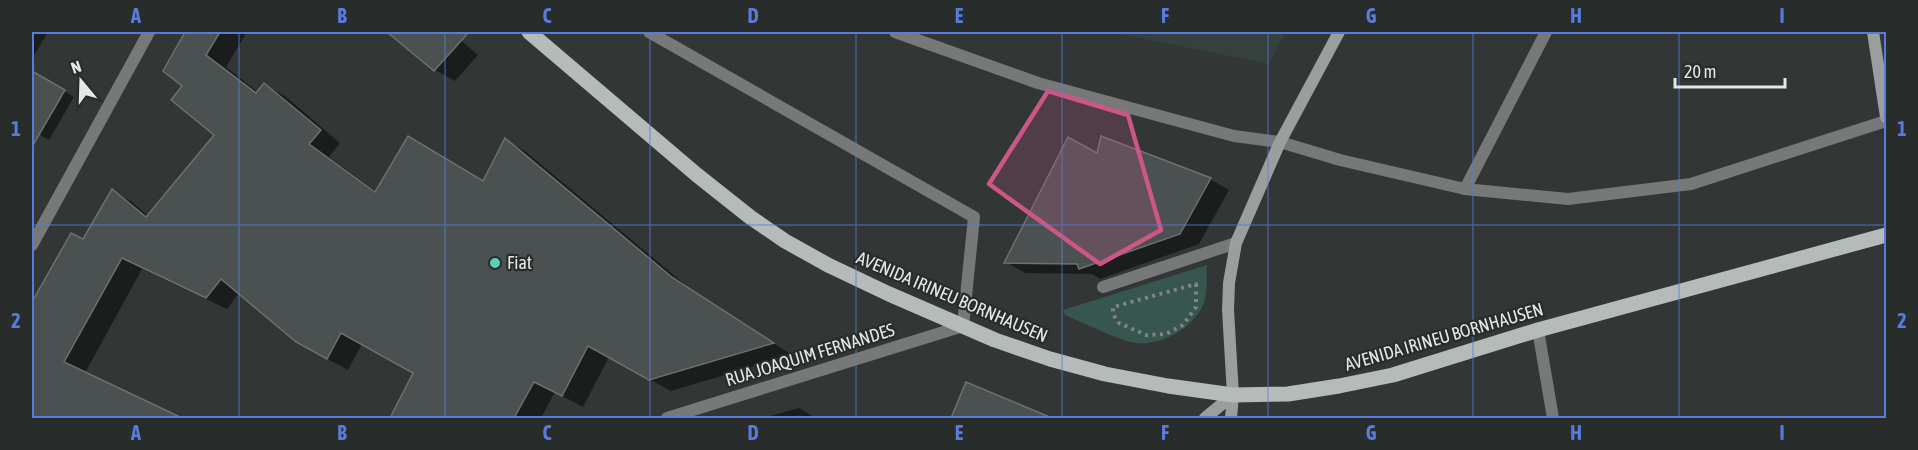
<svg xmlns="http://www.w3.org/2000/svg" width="1918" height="450" viewBox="0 0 1918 450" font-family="'Asap Condensed',sans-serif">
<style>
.built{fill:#34413e}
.green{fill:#375650}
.shadow{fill:#0007}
.building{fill:#4b5150;stroke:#6b716f;stroke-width:1.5}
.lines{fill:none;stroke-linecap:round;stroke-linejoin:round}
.path{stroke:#808483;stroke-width:4;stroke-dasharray:3 4.5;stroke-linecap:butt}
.lane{stroke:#767978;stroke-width:12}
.street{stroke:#767978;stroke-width:12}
.secondary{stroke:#9a9e9d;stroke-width:12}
.primary{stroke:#b5bbb9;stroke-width:15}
.marked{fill:#cc5685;fill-opacity:0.2;stroke:#cc5685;stroke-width:4.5;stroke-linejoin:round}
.grid{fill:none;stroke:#597cdc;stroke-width:1.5;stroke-opacity:0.55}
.poi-dot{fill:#5cceba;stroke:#282d2c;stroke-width:2}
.labels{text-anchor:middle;stroke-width:4.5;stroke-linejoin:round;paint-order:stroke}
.poi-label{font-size:18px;fill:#e5e8e7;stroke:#282d2c;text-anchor:start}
.street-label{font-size:18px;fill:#e5e8e7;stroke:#282d2c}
.neatline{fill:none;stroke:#597cdc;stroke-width:2}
.grid-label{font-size:20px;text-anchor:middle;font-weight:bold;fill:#597cdc}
</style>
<rect width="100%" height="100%" fill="#323736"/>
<path class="built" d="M1110 32H1286L1269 64Z"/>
<path class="green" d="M1207 265C1206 277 1208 292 1204 303 1194 329 1157 349 1130 342 1108 335 1086 324 1065 315L1063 310Z"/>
<path class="shadow" d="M32 32H48L32 59Z
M187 32H247L226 67 258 92 265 85 285 96 340 143 329 157 377 192 483 183 506 140 526 152 694 292 792 355 671 391 609 357 583 407 555 392 541 418H391L415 373 362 344 348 370 318 354 239 293 227 309 142 269 85 373 175 418H32V305L72 235 83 241 112 191 132 202 148 216 216 135 184 85 165 71Z
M389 32H451L478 55 455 81 435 70Z
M32 72 74 97 49 140 40 135 32 148Z
M1098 156 1210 179 1229 190 1199 244 1100 279 1092 274 1025 273 1006 262Z
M967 384 1049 418H952Z
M799 408 816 418H763Z"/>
<path class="building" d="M185 32H220L206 55 256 93 264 83 321 130 309 144 375 192 408 136 483 181 505 138 673 278 774 343 649 380 588 346 562 396 534 382 514 418H390L413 373 341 333 327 359 296 342 221 279 206 298 122 258 64 362 182 418H32V302L71 233 83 239 112 189 146 217 214 135 171 100 182 86 163 71Z
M387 32H469L434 71Z
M32 71 65 90 32 147Z
M1101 136 1211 178 1180 234 1079 269 1077 264 1004 263 1068 137 1097 153Z
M966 382 1052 418H951Z"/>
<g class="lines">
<path class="path" d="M1196 284V307L1183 325 1166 334 1146 335 1119 323 1113 314V307Z"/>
<path class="lane" d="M649 32 974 217 963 326
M1465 189 1546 32
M1103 287 1236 243"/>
<path class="street" d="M895 32 1038 83 1234 136 1280 142 1340 160 1465 189 1568 199 1691 184 1886 121
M32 245 149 32
M1538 330 1553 418
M667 418 963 326"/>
<path class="secondary" d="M1873 32 1886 117
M1205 418 1233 395
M1231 418 1233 395 1228 310 1229 283 1236 243 1280 142 1339 32"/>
<path class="primary" d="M529 32 697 175 750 217 785 241 828 265 889 294 995 340 1050 359 1105 374 1168 386 1233 395 1288 394 1339 386 1393 375 1538 330 1886 235"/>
</g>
<path class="marked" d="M1048 91 1128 115 1161 230 1100 264 989 184Z"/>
<path class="grid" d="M239 32V418M445 32V418M650 32V418M856 32V418M1062 32V418M1268 32V418M1473 32V418M1679 32V418M32 225H1886"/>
<circle class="poi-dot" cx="495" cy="263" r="6"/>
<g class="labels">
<g class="poi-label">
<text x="507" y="269">Fiat</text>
</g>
<g class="street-label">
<text transform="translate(952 297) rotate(23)" y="6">AVENIDA IRINEU BORNHAUSEN</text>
<text transform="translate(1444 337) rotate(-16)" y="6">AVENIDA IRINEU BORNHAUSEN</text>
<text transform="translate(810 355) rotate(-17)" y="6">RUA JOAQUIM FERNANDES</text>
</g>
</g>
<rect width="1918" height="450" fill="none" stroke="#282d2c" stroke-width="66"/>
<g transform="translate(81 81) rotate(341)" stroke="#282d2c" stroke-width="4.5" paint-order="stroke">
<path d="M0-4.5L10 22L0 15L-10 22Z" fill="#e5e8e7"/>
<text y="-9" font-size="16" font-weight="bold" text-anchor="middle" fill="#e5e8e7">N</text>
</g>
<path d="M1675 78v9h110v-9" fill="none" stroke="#e5e8e7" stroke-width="3"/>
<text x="1684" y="78" font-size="18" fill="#e5e8e7" stroke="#282d2c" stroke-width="4.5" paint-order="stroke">20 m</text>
<rect x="33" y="33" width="1852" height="384" class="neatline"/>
<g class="grid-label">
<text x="136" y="23">A</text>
<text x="342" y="23">B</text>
<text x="547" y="23">C</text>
<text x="753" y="23">D</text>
<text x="959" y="23">E</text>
<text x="1165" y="23">F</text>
<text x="1371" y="23">G</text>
<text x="1576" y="23">H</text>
<text x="1782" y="23">I</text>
<text x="16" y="136">1</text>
<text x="1902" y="136">1</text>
<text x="16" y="328">2</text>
<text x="1902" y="328">2</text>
<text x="136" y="440">A</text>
<text x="342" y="440">B</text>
<text x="547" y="440">C</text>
<text x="753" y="440">D</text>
<text x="959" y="440">E</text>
<text x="1165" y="440">F</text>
<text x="1371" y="440">G</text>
<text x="1576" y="440">H</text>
<text x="1782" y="440">I</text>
</g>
</svg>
